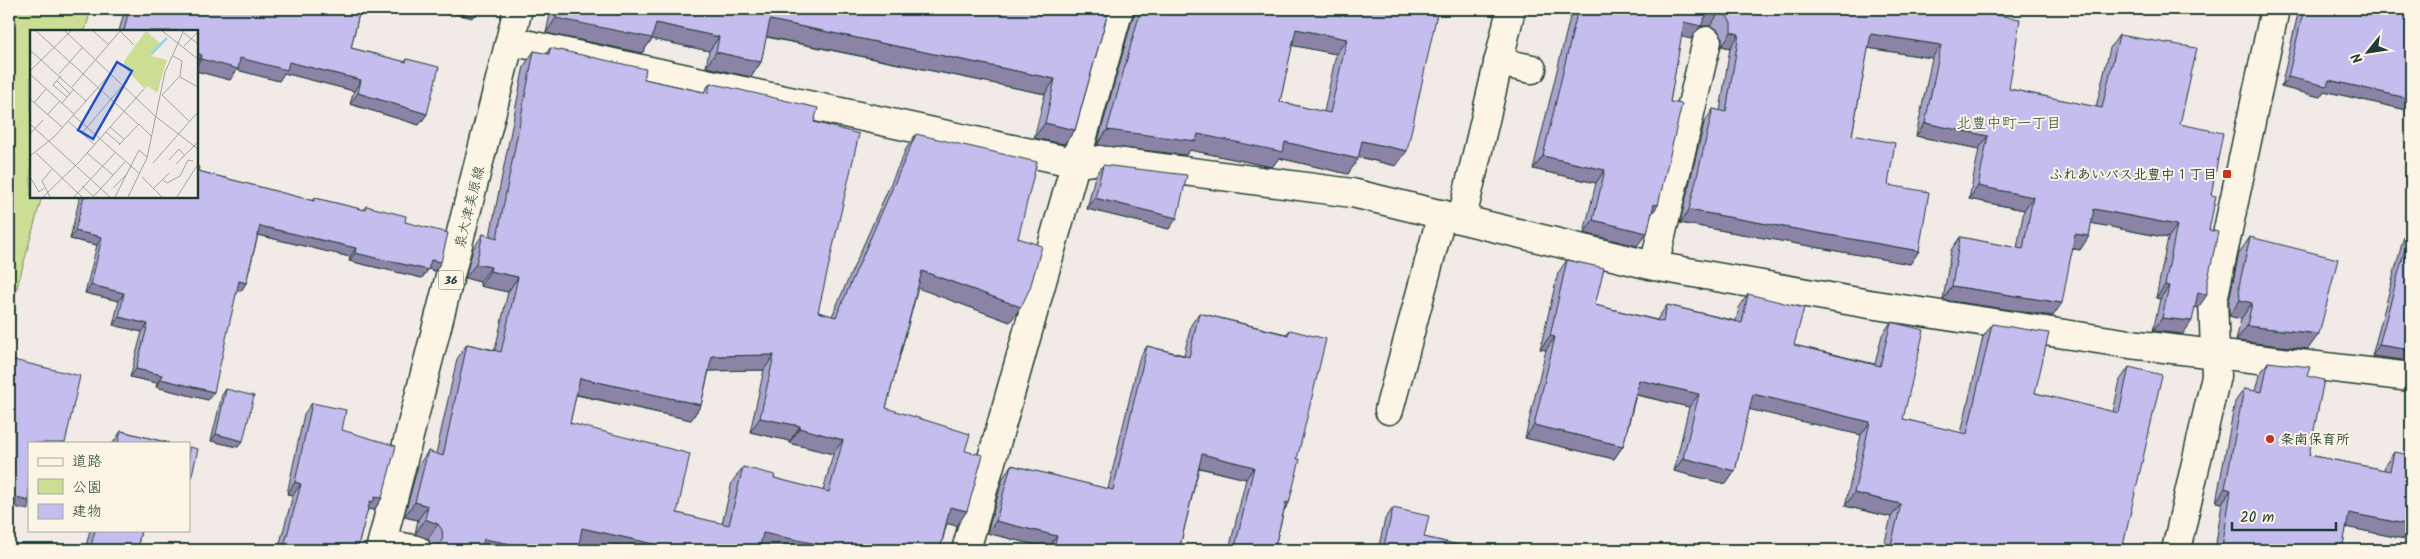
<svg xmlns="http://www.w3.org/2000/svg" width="2420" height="559" viewBox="0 0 2420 559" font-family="Kalam,'Klee One',sans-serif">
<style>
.green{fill:#cbde93;stroke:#758e64}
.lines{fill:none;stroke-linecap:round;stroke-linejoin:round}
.minor-casing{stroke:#1f3d34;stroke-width:31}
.primary-casing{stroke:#1f3d34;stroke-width:31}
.minor{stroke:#fcf5e5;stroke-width:28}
.primary{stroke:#fcf5e5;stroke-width:28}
.wall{fill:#aaa3ce;stroke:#1f3d34;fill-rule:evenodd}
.shaded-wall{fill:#8b84a7;stroke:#1f3d34}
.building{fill:#c6bdef;stroke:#1f3d34;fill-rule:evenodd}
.poi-dot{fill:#c8321e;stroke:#fcf5e5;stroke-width:2}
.labels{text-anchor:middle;stroke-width:4;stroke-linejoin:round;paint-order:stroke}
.shield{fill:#fcf5e5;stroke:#617469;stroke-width:1}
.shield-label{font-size:12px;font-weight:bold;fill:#1f3d34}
.poi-label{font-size:14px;font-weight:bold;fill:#1f3d34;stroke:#fcf5e5;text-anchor:end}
.street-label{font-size:14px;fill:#1f3d34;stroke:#fcf5e5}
.neighbourhood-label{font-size:15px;fill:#1f3d34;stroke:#fcf5e5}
.inset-river{fill:none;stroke:#93d5f4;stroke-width:2.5}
.inset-road{fill:none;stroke:#9da59f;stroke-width:1}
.view{fill:#1d4ed8;fill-opacity:0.15;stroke:#1d4ed8;stroke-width:2.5}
.inset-edge{fill:none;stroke:#1f3d34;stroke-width:2.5}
</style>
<rect width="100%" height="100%" fill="#f1eae7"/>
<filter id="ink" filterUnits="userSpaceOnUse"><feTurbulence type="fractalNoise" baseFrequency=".02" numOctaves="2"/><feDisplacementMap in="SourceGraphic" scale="10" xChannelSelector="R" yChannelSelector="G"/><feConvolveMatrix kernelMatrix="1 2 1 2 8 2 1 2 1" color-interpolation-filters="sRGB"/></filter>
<g filter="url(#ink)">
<path class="green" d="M9 9H91L85 31H31V196H42L15 295 9 293Z"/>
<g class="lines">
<g class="minor-casing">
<path id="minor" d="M511 41 1077 163 1101 160 1352 193 1654 266 1869 304 2130 344 2411 377
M1498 62 1532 69
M1462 218 1511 9
M1654 266 1707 41
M1389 410 1442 214
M382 543 417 550
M966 550 1119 9
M2176 550 2216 376 2213 300 2275 9"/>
</g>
<g class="primary-casing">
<path id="primary" d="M380 550 518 9"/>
</g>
<use href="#minor" class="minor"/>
<use href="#primary" class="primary"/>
</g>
<path class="wall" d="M125 9H360L351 48 405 62 407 59 427 114 419 125 350 104 354 91 284 73 279 81 237 70 230 80 196 71V31H119Z
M551 9H1109L1075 130 1064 144 1034 138 1045 94 766 37 761 62 751 77 706 67 709 51 652 39 642 53 546 33Z
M1134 9H1438L1396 166 1358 157 1348 174 1279 158 1272 167 1190 150 1186 155 1097 145 1134 13ZM1292 45 1336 54 1324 112 1280 102Z
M1572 9H1960L2009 89 2096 107 2110 48 2119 35 2180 124 2211 195 2209 230 2198 308 2195 307 2183 334 2153 331 2160 299 2156 298 2168 238 2091 223 2089 236 2080 250 2073 249 2053 316 1943 300 1951 250 1960 237 2017 248 2024 210 1969 199 1979 149 1916 136 1932 58 1868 48 1852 135 1888 185 1919 251 1910 264 1680 223 1704 123 1713 109 1720 111 1730 48 1722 46V36L1717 29 1710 26H1702L1699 28 1691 39 1681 36 1670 102 1658 205 1651 215 1637 246 1584 233 1596 183 1533 169Z
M2299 9H2411V111L2324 91 2320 97 2281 87Z
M550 48 644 79 704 92 710 83 814 122 818 312 832 316 906 149 916 134 1018 238 1010 322 918 288 886 408 965 451 957 526 947 523 940 550H764L759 549V550H605L579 544 432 550V545L428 539 415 534 418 520 404 517 418 466 428 451 436 454 457 359 467 344 495 350 508 292 480 286V282L465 278 473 249 483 234 490 236 524 66 534 51 546 54ZM764 370 750 432 790 441 789 443 833 454 823 491 774 478 743 467 732 482 722 524 677 513 570 423 576 395 691 420 701 405 709 371Z
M1103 165 1169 229 1087 209 1095 176Z
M198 171 313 201 315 198 364 210 366 206 405 222 441 262 435 271 428 269 422 278 349 261 350 257 258 235 246 283 241 291 237 290 208 400 156 387 157 383 130 377 142 332 113 325 119 301 85 293 97 245 70 239 80 196H141L145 197V196H196Z
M2411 207V361L2372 356 2404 236Z
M2250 237 2308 349 2236 341 2241 319 2229 316V301L2239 253Z
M1567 260 1595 305 1657 320 1658 318 1667 305 1736 321 1739 308 1748 294 1794 345 1875 364 1882 335 1891 322 1903 419 1961 433 1983 337 1992 324 2035 393 2113 412 2120 380 2129 367 2122 550H1883L1891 517 1845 506 1861 435 1749 409 1735 471 1726 484 1674 471 1689 407 1636 395 1623 446 1614 459 1525 438 1546 350 1540 349 1558 273Z
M1199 313 1286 334 1290 330 1297 459 1289 503 1284 510 1274 550H1229L1246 479 1199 468 1180 546 1184 550H1048V548L987 533 1003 478 1011 465 1108 489 1139 359 1147 346 1184 355 1191 325Z
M2268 362 2307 376 2309 455 2384 470 2385 465 2394 452 2405 539 2346 527 2342 550H2215L2222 503 2216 502 2235 402 2244 389 2255 391 2259 375Z
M226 389 238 447 211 441 222 395Z
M312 403 342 430 382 498 374 510 369 509 367 511 357 550H278L293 495 287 494 304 414Z
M121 431 169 443H113Z
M1393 508 1424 537 1480 550H1378L1385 519Z
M90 530H141L137 550H85Z"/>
<path class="shaded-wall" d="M436 9H478L472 18Z
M1711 13H1719L1710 26H1702L1699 28 1691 39 1674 35 1684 22 1705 17Z
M556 18 656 23 719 37 709 51 652 39 642 53 546 33Z
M770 20 1055 79 1045 94 759 35Z
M1296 29 1347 39 1336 54 1285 44Z
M1731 32 1739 34 1730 48 1722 46Z
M1871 34 1941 45 1932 58 1861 47Z
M716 52 761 62 751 77 706 67Z
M196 53 202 55 196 64Z
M240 58 289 62 361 80 354 91 284 73 279 81 237 70 230 80 196 71V67L201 59Z
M2288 77 2329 80 2411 99V111L2324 91 2320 97 2281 87Z
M358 93 427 114 419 125 350 104Z
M1045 123 1075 130 1064 144 1034 138Z
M1925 123 1988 136 1979 149 1916 136Z
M1107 130 1198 134 1285 142 1358 159 1348 174 1279 158 1272 167 1190 150 1186 155 1097 145Z
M1362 141 1407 151 1396 166 1352 155Z
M1543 156 1605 170 1596 183 1533 169Z
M1978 186 2033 197 2024 210 1969 199Z
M1095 198 1177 218 1169 229 1087 209Z
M1654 204 1658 205 1649 218Z
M2094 209 2177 225 2168 238 2085 222Z
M1689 210 1919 251 1910 264 1680 223Z
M1593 220 1647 233 1637 246 1584 233Z
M260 226 356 248 350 257 254 234Z
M75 231 102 237 97 245 70 239Z
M2075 234 2089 236 2080 250 2066 247Z
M355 253 428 270 422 278 349 261Z
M431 260 441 262 435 271 425 268Z
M476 264 491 267 480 282 465 278Z
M490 271 518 277 508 292 480 286Z
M922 271 1021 307 1010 322 912 286Z
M239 281 246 283 241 291 234 290Z
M91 285 124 293 119 301 85 293Z
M2165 285 2169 286 2160 299 2156 298Z
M1952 286 2062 303 2053 316 1943 300Z
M2198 292 2207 295 2198 308 2189 305Z
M2240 300 2252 303 2241 319 2229 316Z
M119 317 148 324 142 332 113 325Z
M2162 318 2192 321 2183 334 2153 331Z
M2247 326 2319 334 2308 349 2236 341Z
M1550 336 1555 337 1546 350 1540 349Z
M2379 345 2411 350V361L2372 356Z
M774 355 764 370 702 371 712 356Z
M136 369 162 375 157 383 130 377Z
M580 378 701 405 691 420 570 393Z
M161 379 214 392 208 400 156 387Z
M1639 380 1699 394 1689 407 1630 393Z
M1753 394 1870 422 1861 435 1743 408Z
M760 418 800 426 790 441 750 432Z
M1534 425 1623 446 1614 459 1525 438Z
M800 428 843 440 833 454 789 443Z
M216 434 243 441 238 447 211 441Z
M1202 454 1254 467 1246 479 1193 466Z
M1683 458 1735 471 1726 484 1674 471Z
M295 482 301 484 293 495 287 494Z
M2225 488 2231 490 2222 503 2216 502Z
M1854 493 1901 504 1891 517 1845 506Z
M9 496 29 501V510L9 506Z
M375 497 382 498 374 510 369 509 365 514 370 501Z
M415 502 428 506 418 520 404 517Z
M1286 502 1289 503 1281 515Z
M950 507 967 511 957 526 940 522Z
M2349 513 2411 525V530L2405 539 2340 526Z
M425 519 438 524 428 539 415 534Z
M996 521 1057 536 1048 548 987 533Z
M582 528 681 550H605L571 543Z
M763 533 843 546 862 550H764L752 548Z
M484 539 543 550H476Z
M1235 547 1249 550H1233Z
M2001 547 2013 550H1999Z"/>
<path class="building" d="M129 9H360L351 48 406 62 407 59 439 67 427 114 358 93 361 80 289 62 287 70 240 58 238 69 201 59 202 55 196 53V31H124Z
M558 9H1109L1075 130 1045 123 1055 79 770 20 761 62 716 52 719 37 656 23 652 38 556 18Z
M1141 9H1438L1407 151 1362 141 1358 159 1285 142 1283 152 1198 134 1196 141 1107 130ZM1296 29 1347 39 1330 113 1280 102Z
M1578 9H1960L2020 19 2009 89 2102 108 2119 35 2197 48 2180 124 2223 133 2211 195 2216 196 2209 230 2218 232 2207 284V295L2198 292 2192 321 2162 318 2169 286 2165 285 2177 225 2094 209 2089 236 2075 234 2062 303 1952 286 1960 237 2023 249 2033 197 1978 186 1988 136 1925 123 1941 45 1871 34 1852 135 1895 143 1888 185 1929 192 1919 251 1689 210 1713 109 1726 112 1739 34 1731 32V23L1727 16 1719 13H1711L1705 17 1701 26 1684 22 1670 102 1682 104 1658 205 1654 204 1647 233 1593 220 1605 170 1543 156Z
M2304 9H2411V99L2329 80 2327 86 2288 77Z
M550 48 646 69 644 79 708 93 710 83 818 108 814 122 859 134 818 312 836 317 916 134 1037 162 1018 238 1042 246 1030 288 1021 307 922 271 886 408 970 434 965 451 983 455 967 511 950 507 940 550H862L843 546 842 549 763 533 759 550H681L582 528 578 550H543L484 539 481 550H423H433L439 545 443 538 442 530 438 524 425 519 428 506 415 502 428 451 443 456 467 344 501 352 518 277 490 271 491 267 476 264 483 234 497 238 534 51 549 54ZM774 355 760 418 800 426V428L843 440 829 492 774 478 775 475 743 467 729 525 677 513 690 454 570 423 580 378 701 405 712 356Z
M1103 165 1187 175 1177 218 1095 198Z
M196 166 199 167 198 171 314 201 315 198 365 210 366 206 406 216 405 222 448 233 441 262 431 260 428 270 355 253 356 248 260 226 246 283 239 281 214 392 161 379 162 375 136 369 148 324 119 317 124 293 91 285 102 237 75 231 84 196H141L149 198V196H196Z
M2411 227V350L2379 345Z
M2250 237 2338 259 2319 334 2247 326 2252 303 2240 300 2239 286Z
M1567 260 1604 268 1595 305 1663 322 1667 305 1742 323 1748 294 1804 308 1794 345 1880 366 1891 322 1924 330 1903 419 1967 434 1992 324 2049 333 2035 393 2119 413 2129 367 2162 375 2122 550H2013L2001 547 2000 550H1890L1901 504 1854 493 1870 422 1753 394 1735 471 1683 458 1699 394 1639 380 1623 446 1534 425 1555 337 1550 336Z
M1199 313 1288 335 1290 330 1326 339 1297 459H1300L1289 503 1286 502 1274 550H1249L1235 547 1254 467 1202 454 1180 546 1185 547 1184 550H1053L1057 536 996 521 1011 465 1113 490 1147 346 1189 357Z
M9 359 80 376 65 443H29V501L9 496 11 490H9Z
M2268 362 2310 367 2307 376 2324 380 2309 455 2390 471 2394 452 2411 455V525L2349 513 2342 550H2221L2224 536 2231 490 2225 488 2244 389 2262 392Z
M226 389 254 396 243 441 216 434Z
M312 403 346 410 342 430 396 446 382 498 375 497 373 502 370 501 357 550H283L301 484 295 482Z
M121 431 169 443H118Z
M189 447 198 449 189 487Z
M1393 508 1429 516 1424 537 1480 550H1383Z
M95 530H141L137 550H90Z
M200 545 225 550H199Z
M68 546 85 550H67Z"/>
</g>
<g class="poi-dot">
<rect x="2222" y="169" width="10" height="10" rx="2.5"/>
<circle cx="2270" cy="439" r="5"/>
</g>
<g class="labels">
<rect class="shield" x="438.5" y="270.5" width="25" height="19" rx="4"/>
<g class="shield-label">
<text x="451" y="284">36</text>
</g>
<g class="poi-label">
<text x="2217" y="179">ふれあいバス北豊中１丁目</text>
<text x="2280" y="444" text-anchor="start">条南保育所</text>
</g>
<g class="street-label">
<text transform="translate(469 207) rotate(-76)" y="5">泉大津美原線</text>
</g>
<g class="neighbourhood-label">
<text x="2009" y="128">北豊中町一丁目</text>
</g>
</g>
<g transform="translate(30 30)">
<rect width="168" height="168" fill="#f1eae7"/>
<path d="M116 1 132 15 121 26 137 30 127 63 118 56 115 59 94 37V31Z" fill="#cbde93"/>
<path class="inset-river" d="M121 24 137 8"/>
<path class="inset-road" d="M5 0 108 94M34 0 125 86 168 119M62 0 79 15M89 0 104 15M131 0 168 29M154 3 168 14M154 16 168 2M0 20 56 71M0 41 42 0M0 44 44 84M29 44 52 18M31 46 23 55 37 67M150 47 168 57M27 51 40 64M42 57 91 0M132 65 150 46 152 31 143 26M132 65 159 91M0 69 32 97M4 73 16 59M32 73 44 59M17 85 30 71M43 85 110 144M38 91 65 115M0 94 80 167M80 97 94 109M76 102 90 114M52 103 93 55M0 104 13 90M89 115 109 94 121 106M6 123 52 167M57 123 83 145M0 126 24 107 80 44M139 130 149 119 154 125M123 133 168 82M146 134 168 112M0 147 9 162 14 158M112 147 132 167M133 150 137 153 150 146 158 130 163 131M52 156 64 167M83 158 97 144M124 158 139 143M13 167 50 131 114 59M20 167 12 151 22 139M44 167 85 123M63 167 95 132M85 167 109 120 117 127M98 167 117 128 135 42 154 0M147 167 168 134"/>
<path class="view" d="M87 32 102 41 63 109 48 100Z"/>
<rect width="168" height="168" class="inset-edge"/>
</g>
<rect width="2420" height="559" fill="none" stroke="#fcf5e5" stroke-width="30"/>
<rect x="15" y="15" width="2390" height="529" fill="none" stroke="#1f3d34" stroke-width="2" filter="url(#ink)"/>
<rect x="28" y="442" width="162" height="90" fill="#fcf5e5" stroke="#a4ab9e"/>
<rect x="38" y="458" width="25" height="8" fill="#fcf5e5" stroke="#a4ab9e"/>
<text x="72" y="466" font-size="15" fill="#1f3d34">道路</text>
<rect x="38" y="479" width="25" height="15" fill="#cbde93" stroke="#a4ab9e"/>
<text x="72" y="492" font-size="15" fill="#1f3d34">公園</text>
<rect x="38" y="504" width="25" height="15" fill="#c6bdef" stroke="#a4ab9e"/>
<text x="72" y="516" font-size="15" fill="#1f3d34">建物</text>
<g transform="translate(2368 52) rotate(240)" stroke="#fcf5e5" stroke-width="4" paint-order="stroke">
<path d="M0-4L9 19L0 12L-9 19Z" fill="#1f3d34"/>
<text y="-8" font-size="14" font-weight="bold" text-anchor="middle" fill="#1f3d34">N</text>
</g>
<path d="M2232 522v8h104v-8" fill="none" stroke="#1f3d34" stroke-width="2.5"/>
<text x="2240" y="522" font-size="15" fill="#1f3d34" stroke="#fcf5e5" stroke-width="4" paint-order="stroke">20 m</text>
</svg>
